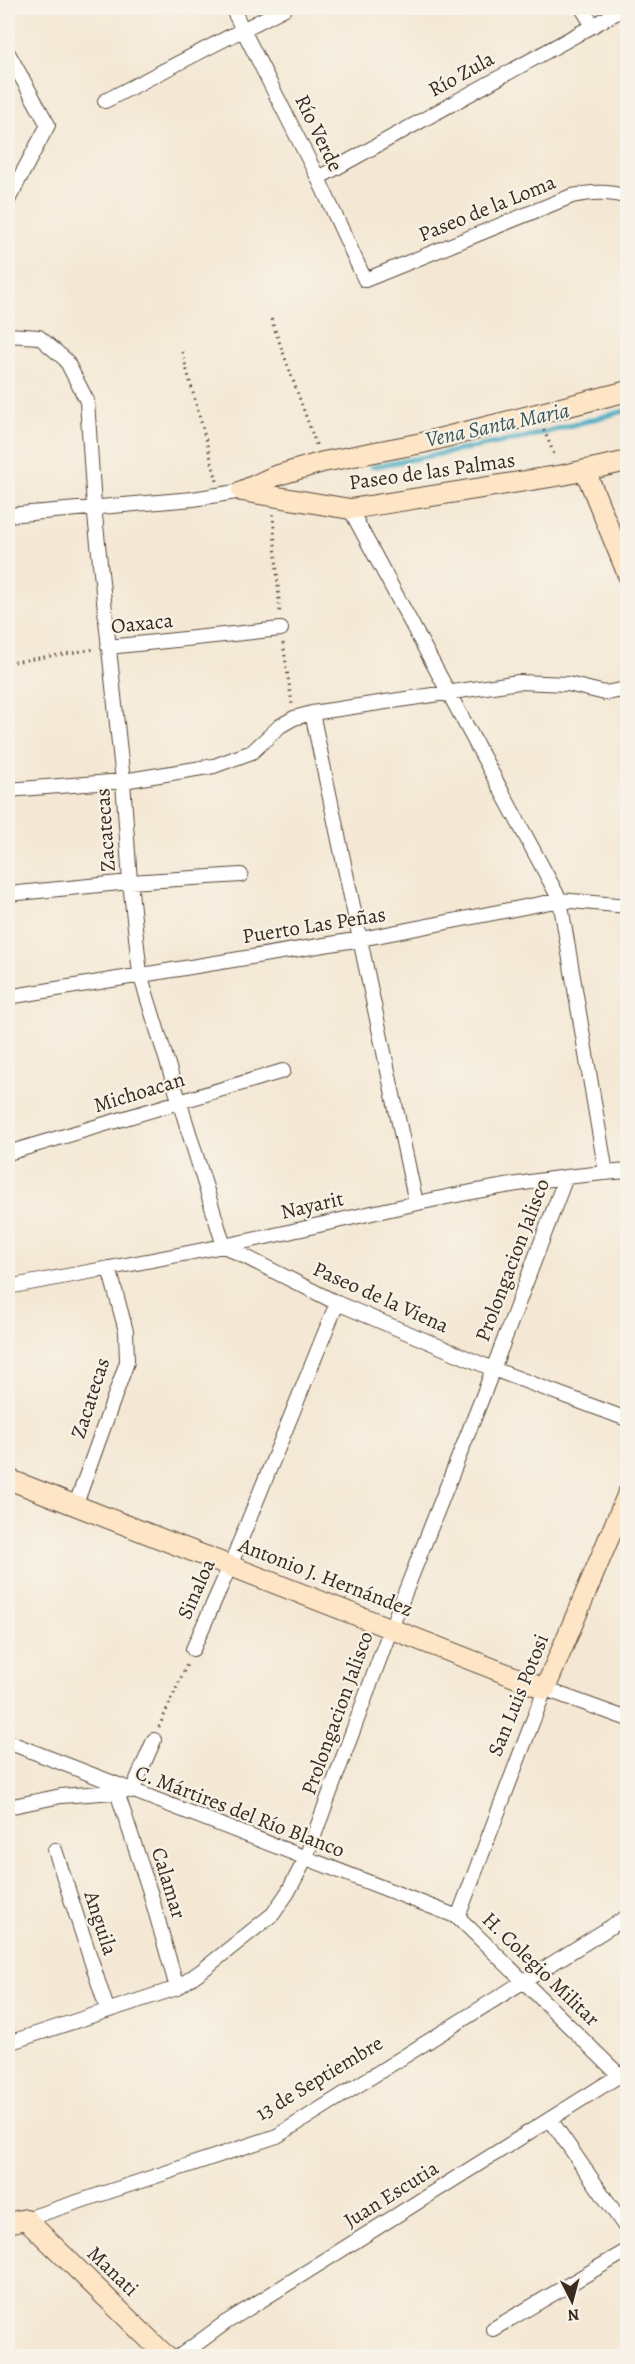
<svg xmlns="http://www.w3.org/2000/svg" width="635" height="2364" viewBox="0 0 635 2364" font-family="Alegreya,serif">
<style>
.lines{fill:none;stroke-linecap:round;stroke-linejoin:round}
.stream{stroke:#42aac2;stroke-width:5}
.street-casing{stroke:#574639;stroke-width:16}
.secondary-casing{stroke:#574639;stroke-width:22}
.path{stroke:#574639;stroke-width:3;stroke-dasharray:1.5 4.5;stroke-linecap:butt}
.street{stroke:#fff;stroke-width:14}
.secondary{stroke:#fde5c5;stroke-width:20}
.labels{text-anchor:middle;stroke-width:4.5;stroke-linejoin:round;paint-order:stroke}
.street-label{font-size:21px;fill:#3b2a1e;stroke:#f7f3e8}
.water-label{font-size:22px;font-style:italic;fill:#3d5757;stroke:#f7f3e8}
</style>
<rect width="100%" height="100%" fill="#f7f3e8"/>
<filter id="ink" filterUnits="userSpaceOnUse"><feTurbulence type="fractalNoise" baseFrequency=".0167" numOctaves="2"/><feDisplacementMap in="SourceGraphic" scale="12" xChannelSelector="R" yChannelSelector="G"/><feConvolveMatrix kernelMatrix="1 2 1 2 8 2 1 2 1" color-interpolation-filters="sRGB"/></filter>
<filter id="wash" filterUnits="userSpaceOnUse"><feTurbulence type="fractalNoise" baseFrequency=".008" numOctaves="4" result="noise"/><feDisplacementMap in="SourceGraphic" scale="24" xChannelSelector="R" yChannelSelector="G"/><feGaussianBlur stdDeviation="1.35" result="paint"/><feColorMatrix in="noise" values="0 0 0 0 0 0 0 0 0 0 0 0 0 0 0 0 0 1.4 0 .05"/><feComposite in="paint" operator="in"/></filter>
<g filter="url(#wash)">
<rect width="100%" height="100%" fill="#f4e8d4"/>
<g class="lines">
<path class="stream" d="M372 467 523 438 628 410"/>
</g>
</g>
<g filter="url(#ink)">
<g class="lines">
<g class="street-casing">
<path id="street" d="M232 8 318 178 365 280 572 196C592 192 608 191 628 197
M582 8 593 26
M8 53 48 125 8 200
M105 101 285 8
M318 178 625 8
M8 335 39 337 66 360 87 401 94 506 123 781 130 882 140 974 224 1246 337 1303 493 1369 624 1418
M350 509 560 900 606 1173
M8 515 193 499 242 491
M108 647 281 629
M8 790 123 781 214 766 252 752 280 726 294 718 312 713
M8 894 130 882 241 875
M8 997 361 939 560 900 628 906
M8 1153 283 1071
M416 1203 312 713 519 682 568 684 605 693 628 689
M8 1287C97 1270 186 1255 275 1235 391 1209 508 1179 628 1171
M76 1504 127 1362 126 1331 109 1268
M193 1649 230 1566 337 1303
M8 1742 458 1917 619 2075
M132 1791 154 1740
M117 1792 150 1892 177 1988
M8 1807 61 1796 127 1791
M55 1850 107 2009
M458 1917 545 1689 628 1719
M8 2043 177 1988 204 1969 273 1914 288 1892 305 1860 391 1628 484 1393 566 1177
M550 2119 628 2231
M26 2219 277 2136 628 1916
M493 2329 628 2250
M180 2356 225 2323 628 2070"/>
</g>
<g class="secondary-casing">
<path id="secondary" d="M585 470 628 575
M242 491 275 476 323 462 422 443 628 391
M242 491 350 509 563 475 628 461
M8 1479 545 1689 628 1493
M8 2223 26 2219 166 2356"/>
</g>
<path class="path" d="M271 319 317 447
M182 352 217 481
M544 430 555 457
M273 514 280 615
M283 643 292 704
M8 663 95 649
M159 1727 188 1662"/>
<use href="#street" class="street"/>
<use href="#secondary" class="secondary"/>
</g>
</g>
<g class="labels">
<g class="street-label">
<text transform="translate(461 74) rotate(-29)" y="7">Río Zula</text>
<text transform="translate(319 133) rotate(64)" y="7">Río Verde</text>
<text transform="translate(487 208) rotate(-22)" y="7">Paseo de la Loma</text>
<text transform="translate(432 471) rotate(-8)" y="7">Paseo de las Palmas</text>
<text transform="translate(142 623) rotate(-6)" y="7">Oaxaca</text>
<text transform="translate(105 830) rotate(-94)" y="7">Zacatecas</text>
<text transform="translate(314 925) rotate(-9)" y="7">Puerto Las Peñas</text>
<text transform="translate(139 1092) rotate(-17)" y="7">Michoacan</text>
<text transform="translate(312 1205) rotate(-13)" y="7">Nayarit</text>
<text transform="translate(512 1260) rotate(-69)" y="7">Prolongacion Jalisco</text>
<text transform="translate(381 1297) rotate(24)" y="7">Paseo de la Viena</text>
<text transform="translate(90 1398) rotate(-72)" y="7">Zacatecas</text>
<text transform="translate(326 1577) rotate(21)" y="7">Antonio J. Hernández</text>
<text transform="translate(196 1589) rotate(-66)" y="7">Sinaloa</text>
<text transform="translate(518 1695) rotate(-68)" y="7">San Luis Potosi</text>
<text transform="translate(337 1713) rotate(-70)" y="7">Prolongacion Jalisco</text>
<text transform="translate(240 1811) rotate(21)" y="7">C. Mártires del Río Blanco</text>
<text transform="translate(169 1883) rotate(73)" y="7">Calamar</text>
<text transform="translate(101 1923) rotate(72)" y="7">Anguila</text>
<text transform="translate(541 1969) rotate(44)" y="7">H. Colegio Militar</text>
<text transform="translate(319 2078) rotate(-31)" y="7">13 de Septiembre</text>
<text transform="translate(391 2194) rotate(-32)" y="7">Juan Escutia</text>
<text transform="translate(113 2271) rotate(44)" y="7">Manati</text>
</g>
<g class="water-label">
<text transform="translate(497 424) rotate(-12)" y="8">Vena Santa Maria</text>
</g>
</g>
<rect width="635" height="2364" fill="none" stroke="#f7f3e8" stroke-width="30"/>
<g transform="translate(572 2301) rotate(174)" stroke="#f7f3e8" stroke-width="4.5" paint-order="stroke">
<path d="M0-4.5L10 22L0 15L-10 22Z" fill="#3b2a1e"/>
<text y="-9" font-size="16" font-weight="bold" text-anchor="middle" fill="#3b2a1e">N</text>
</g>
</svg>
